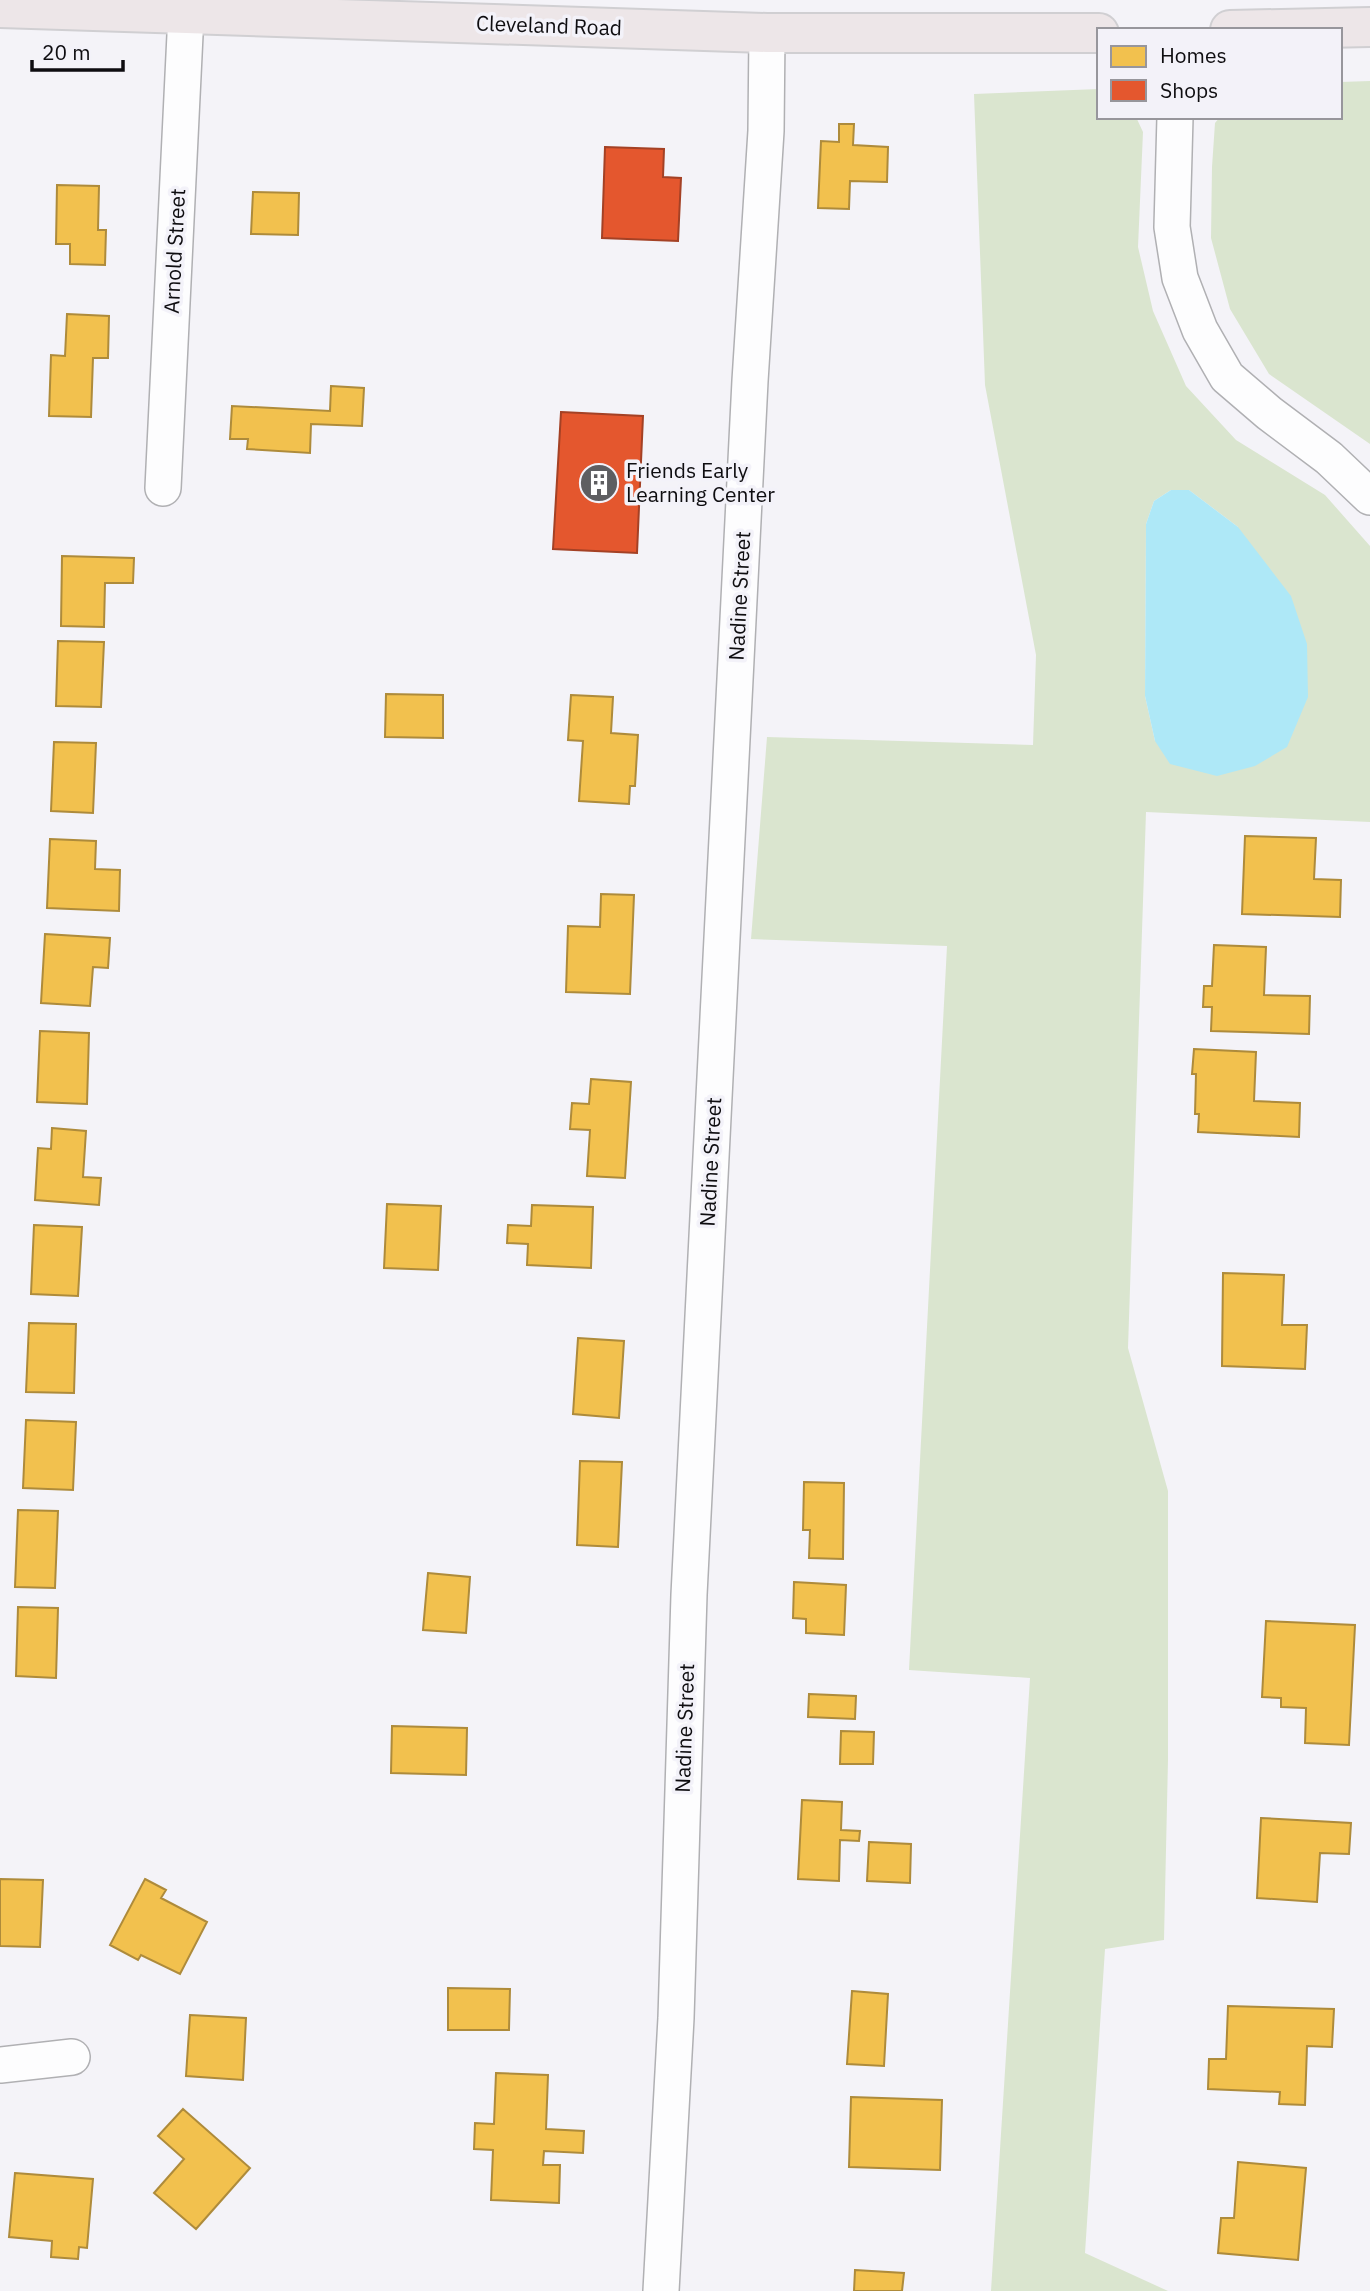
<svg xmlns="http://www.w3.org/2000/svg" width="1370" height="2291" viewBox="0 0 1370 2291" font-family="'IBM Plex Sans',sans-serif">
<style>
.green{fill:#dae5cf;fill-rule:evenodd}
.water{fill:#aee8f7}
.homes{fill:#f2c14e;stroke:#ae8b3b;stroke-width:2}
.shops{fill:#e4572e;stroke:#a44125;stroke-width:2}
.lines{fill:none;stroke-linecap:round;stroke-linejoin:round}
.minor-casing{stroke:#b0b0b3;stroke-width:38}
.major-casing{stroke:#d0cfd2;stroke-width:42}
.minor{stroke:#fdfdfe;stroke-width:35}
.major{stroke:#ede6e8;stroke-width:38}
.labels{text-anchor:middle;stroke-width:7;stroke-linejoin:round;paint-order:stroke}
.street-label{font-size:21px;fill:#0e0d10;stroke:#f3f2f9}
.poi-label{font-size:21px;fill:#0e0d10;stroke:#f3f2f9;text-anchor:start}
</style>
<rect width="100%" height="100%" fill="#f4f3f8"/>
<path class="green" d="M1370 81V444L1269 374 1230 309 1211 238 1212 167 1215 123 1220 117H1340V82Z
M1099 89V117H1136L1143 132 1138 247 1153 311 1186 386 1236 440 1325 495 1370 546V822L1146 812 1128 1348 1168 1491V1760L1164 1940 1105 1949 1085 2253 1168 2291H991L1030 1678 909 1670 947 946 751 939 767 737 1033 745 1036 655 985 385 974 94ZM1171 490H1189L1238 527 1155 741 1145 696 1146 524 1154 501Z"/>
<path class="water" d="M1171 490H1189L1238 527 1291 596 1307 644 1308 697 1287 747 1255 766 1217 776 1170 764 1155 741 1145 696 1146 524 1154 501Z"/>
<path class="homes" d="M839 124H854L853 145 888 147 887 182 850 181 849 209 818 208 821 141 839 142Z
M57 185 99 186 98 230H106L105 265 70 264V244H56Z
M253 192 299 193 298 235 251 234Z
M67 314 109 316 108 358H93L91 417 49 416 51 355 65 356Z
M331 386 364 388 362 426 311 424 310 453 247 449 248 439H230L232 406 330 411Z
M62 556 134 558 133 583H105L104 627 61 626Z
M58 641 104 642 101 707 56 706Z
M386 694 443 695V738L385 737Z
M571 695 613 697 611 733 638 735 635 786H630L629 804 579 801 583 741 568 740Z
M54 742 96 743 93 813 51 811Z
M1245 836 1316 838 1314 879 1341 880 1340 917 1242 914Z
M50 839 96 841 95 869 120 870 119 911 47 908Z
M601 894 634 895 630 994 566 992 568 926 600 927Z
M45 934 110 938 108 968 93 967 90 1006 41 1003Z
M1214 945 1266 947 1264 995 1310 996 1309 1034 1211 1031 1212 1007H1203L1204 986H1212Z
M40 1031 89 1033 87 1104 37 1102Z
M1194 1049 1256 1052 1254 1101 1300 1103 1299 1137 1198 1132 1199 1114H1195L1196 1074H1192Z
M591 1079 631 1082 625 1178 587 1176 590 1130 570 1129 572 1103 589 1104Z
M52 1128 86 1131 83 1177 101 1178 99 1205 35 1200 38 1148 51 1149Z
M387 1204 441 1206 438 1270 384 1268Z
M532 1205 593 1207 591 1268 527 1265 528 1244 507 1243 508 1225 531 1226Z
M34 1225 82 1227 78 1296 31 1294Z
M1223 1273 1284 1275 1282 1325H1307L1305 1369 1222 1366Z
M29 1323 76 1324 74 1393 26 1392Z
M578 1338 624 1341 619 1418 573 1414Z
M26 1420 76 1422 73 1490 23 1488Z
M580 1461 622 1462 618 1547 577 1545Z
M804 1482 844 1483 843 1559 809 1558 810 1530H803Z
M18 1510 58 1511 55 1588 15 1587Z
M428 1573 470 1577 466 1633 423 1630Z
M794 1582 846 1585 844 1635 806 1633V1619L793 1618Z
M18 1607 58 1608 56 1678 16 1676Z
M1266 1621 1355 1625 1349 1745 1305 1743 1306 1708 1281 1707V1698L1262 1697Z
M809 1694 856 1696 855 1719 808 1717Z
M392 1726 467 1728 466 1775 391 1773Z
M841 1731 874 1732 873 1764H840Z
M802 1800 842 1802 841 1830 860 1831 859 1841 840 1840 839 1881 798 1879Z
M1261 1818 1351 1823 1349 1854 1320 1853 1317 1902 1257 1898Z
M869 1842 911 1844 910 1883 867 1881Z
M0 1879 43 1880 40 1947 0 1946Z
M145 1879 166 1890 161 1898 207 1922 180 1974 141 1955 138 1960 110 1945Z
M448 1988 510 1989 509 2030H448Z
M852 1991 888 1994 884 2066 847 2064Z
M1228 2006 1334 2009 1332 2047 1307 2046 1305 2105 1279 2104 1280 2092 1208 2089 1209 2059H1226Z
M190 2015 246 2018 243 2080 186 2076Z
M496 2073 548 2075 546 2129 584 2131 583 2153 544 2151 543 2165H560L559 2203 491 2200 493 2150 474 2149 475 2123 494 2124Z
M851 2097 942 2100 940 2170 849 2167Z
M183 2109 250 2168 196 2229 154 2193 184 2159 158 2136Z
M1238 2162 1306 2168 1298 2260 1218 2253 1221 2218H1234Z
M15 2173 93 2179 87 2248 79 2247 78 2259 51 2257 52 2241 9 2237Z
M855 2270 904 2273 902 2291H854Z"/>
<path class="shops" d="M605 147 664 149 663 177 681 178 678 241 602 238Z
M561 412 643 416 637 553 553 549Z"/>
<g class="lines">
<g class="minor-casing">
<path id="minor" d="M1175 117 1172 227 1180 278 1200 330 1227 377 1269 413 1329 458 1370 497
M163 488 186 14
M0 2065 72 2057
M661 2291 676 2018 689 1595 750 381 766 131 767 33"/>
</g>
<g class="major-casing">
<path id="major" d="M0 8 767 33H1099
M1230 30 1370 27"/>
</g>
<use href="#minor" class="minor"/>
<use href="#major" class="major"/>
</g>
<defs>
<g id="building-disc" transform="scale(2.0125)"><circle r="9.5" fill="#5e5e61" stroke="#f3f2f9"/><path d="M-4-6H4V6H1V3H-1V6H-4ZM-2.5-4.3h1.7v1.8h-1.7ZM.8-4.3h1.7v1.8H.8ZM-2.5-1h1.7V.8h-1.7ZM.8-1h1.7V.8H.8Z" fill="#fff"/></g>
</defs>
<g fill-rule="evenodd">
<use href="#building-disc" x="599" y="483"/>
</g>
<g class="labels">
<g class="street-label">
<text transform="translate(549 26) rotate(2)" y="7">Cleveland Road</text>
<text transform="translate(175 251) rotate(-87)" y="7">Arnold Street</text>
<text transform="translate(740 596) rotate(-87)" y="7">Nadine Street</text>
<text transform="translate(711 1162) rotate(-87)" y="7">Nadine Street</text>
<text transform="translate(685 1728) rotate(-88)" y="7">Nadine Street</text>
</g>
<g class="poi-label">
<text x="626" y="478">Friends Early<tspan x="626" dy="24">Learning Center</tspan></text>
</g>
</g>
<rect x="1097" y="28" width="245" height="91" fill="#f3f2f9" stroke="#97969c" stroke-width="2"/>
<rect x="1111" y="46" width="35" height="21" fill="#f2c14e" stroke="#97969c" stroke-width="2"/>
<text x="1160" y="63" font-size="21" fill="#0e0d10">Homes</text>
<rect x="1111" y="80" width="35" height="21" fill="#e4572e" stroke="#97969c" stroke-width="2"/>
<text x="1160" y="98" font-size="21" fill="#0e0d10">Shops</text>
<path d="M32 60v10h91v-10" fill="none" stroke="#0e0d10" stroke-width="3.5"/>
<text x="42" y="60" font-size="21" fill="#0e0d10" stroke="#f3f2f9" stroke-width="5" paint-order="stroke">20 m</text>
</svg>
